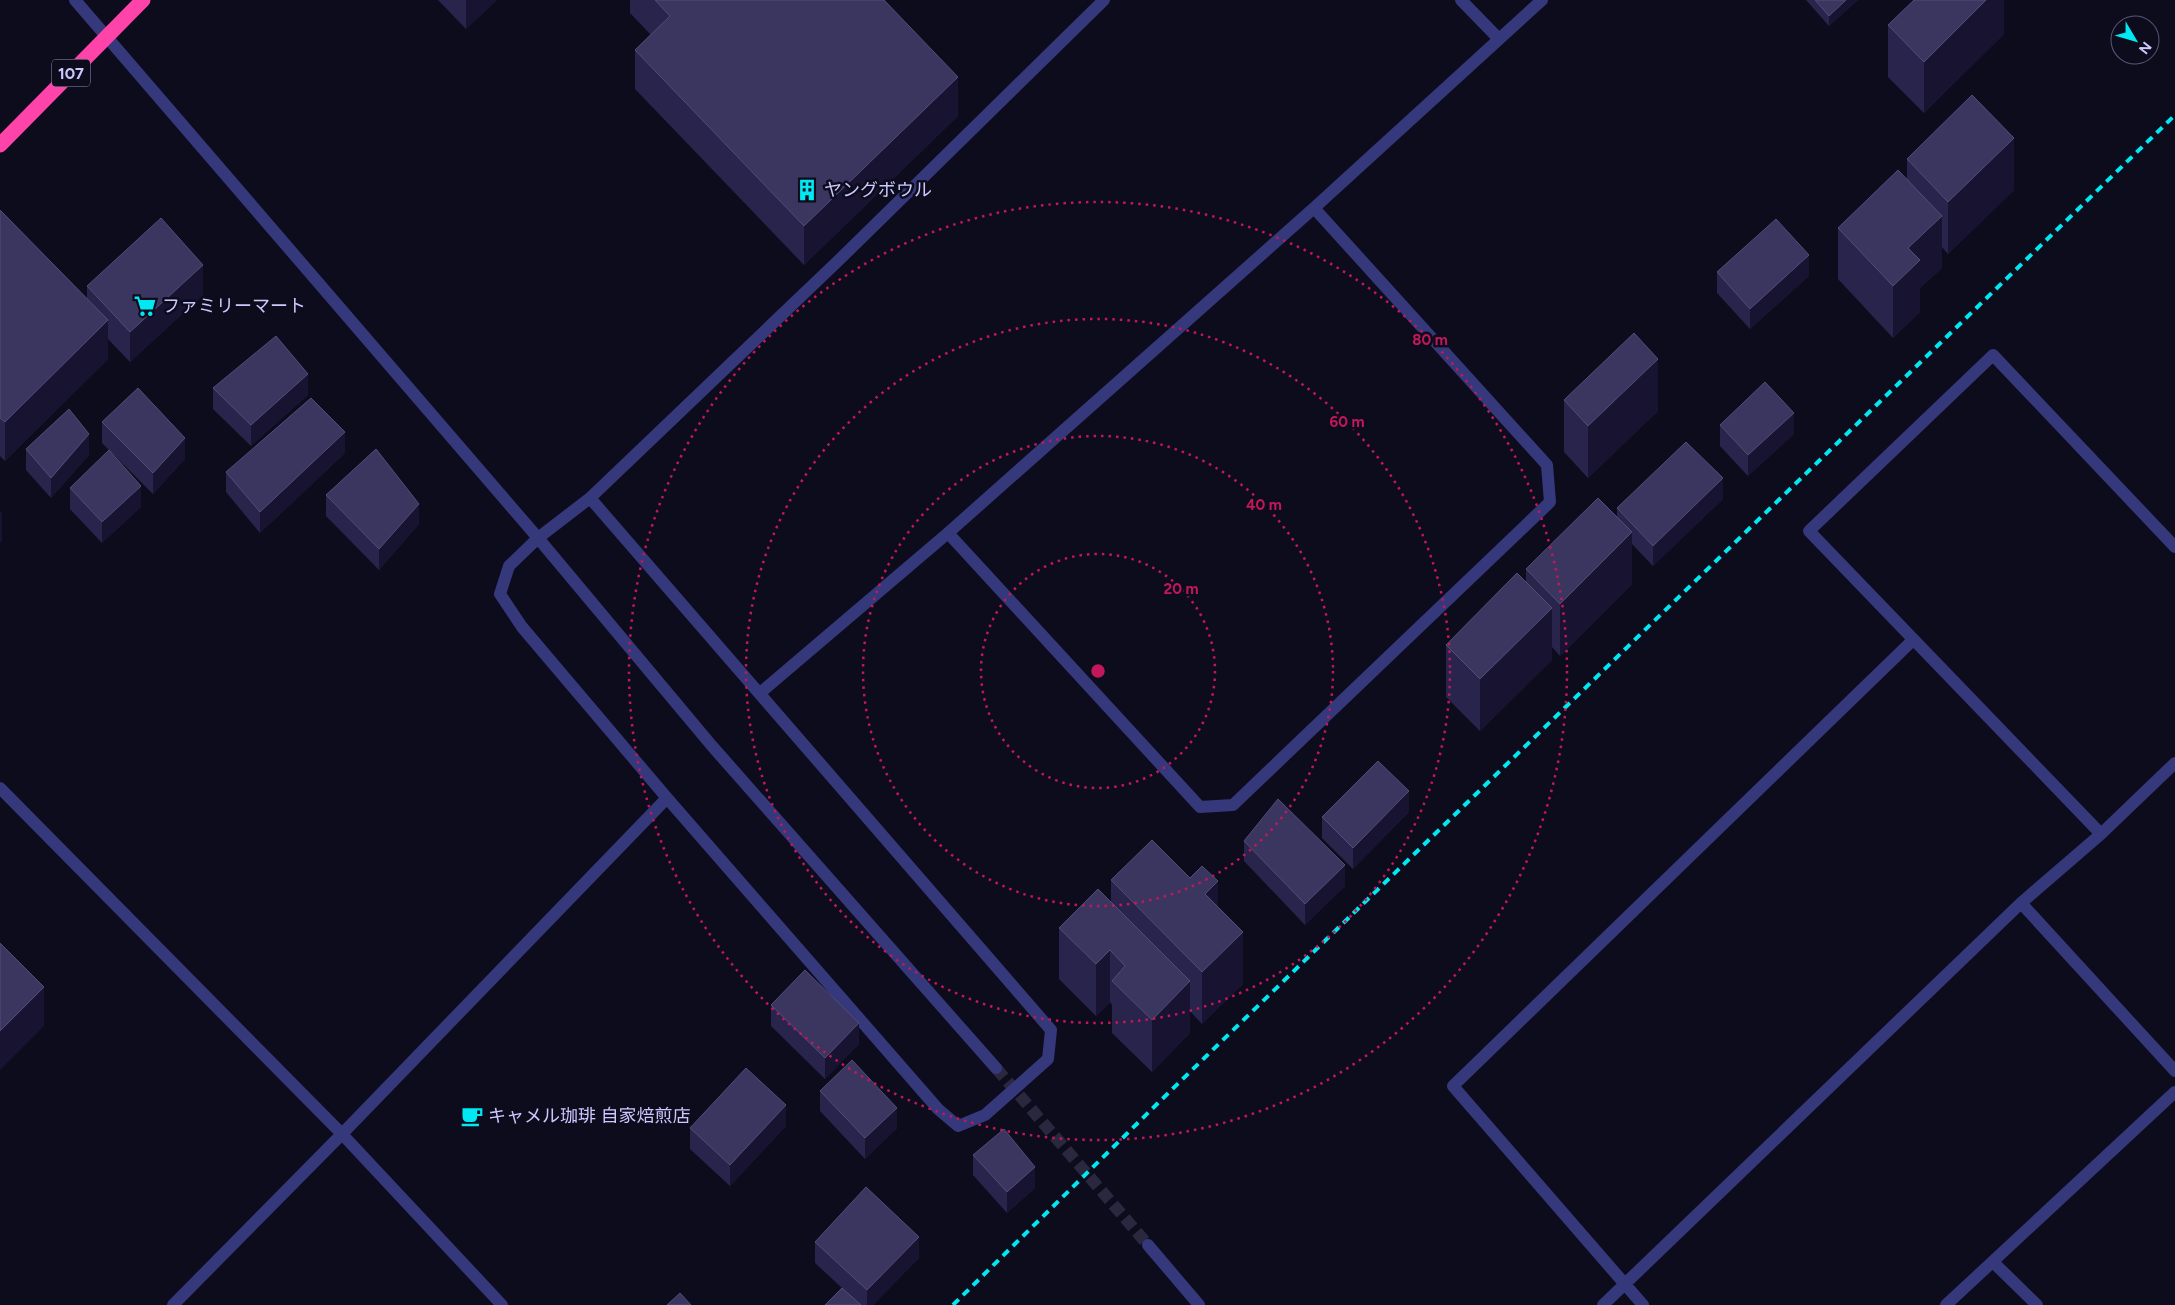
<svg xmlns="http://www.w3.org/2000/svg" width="2175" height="1305" viewBox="0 0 2175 1305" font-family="Figtree,'Noto Sans JP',sans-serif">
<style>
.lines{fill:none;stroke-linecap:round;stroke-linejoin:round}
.minor-tunnel{stroke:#2a283f;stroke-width:12;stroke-dasharray:12 6;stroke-linecap:butt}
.minor{stroke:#36387c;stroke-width:12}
.highway{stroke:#fe43a9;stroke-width:15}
.rail{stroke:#01e8f2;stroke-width:4;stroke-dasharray:8 6;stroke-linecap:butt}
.wall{fill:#29244c}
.shaded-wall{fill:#171331}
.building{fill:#3b365f;stroke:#514d78}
.ring{fill:none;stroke:#c2185b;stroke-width:2.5;stroke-dasharray:2.5 5}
.labels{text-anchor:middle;stroke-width:5;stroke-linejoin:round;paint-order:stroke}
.shield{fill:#0d0c1d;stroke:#9290bb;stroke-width:1}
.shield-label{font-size:16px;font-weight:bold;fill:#cbc8ff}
.poi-label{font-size:18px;fill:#cbc8ff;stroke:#0d0c1d;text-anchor:start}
.centre{fill:#c2185b;stroke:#0d0c1d;stroke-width:2.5}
.ring-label{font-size:15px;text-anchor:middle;font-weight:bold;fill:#c2185b;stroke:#0d0c1d;stroke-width:5;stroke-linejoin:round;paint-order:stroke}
</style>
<rect width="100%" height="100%" fill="#0d0c1d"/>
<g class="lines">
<path class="minor-tunnel" d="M996 1068 1148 1245"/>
<path class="minor" d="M75 0 538 538 712 746 996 1068
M1461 0 1499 39
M590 498 1051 1030 1048 1059 985 1115 958 1126 938 1109 667 798 522 627 500 594 509 566 538 538 590 498 839 260 1104 0
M948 533 1200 807 1233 805 1550 502 1547 465 1314 208
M760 693 948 533 1314 208 1542 0
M0 788 342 1134 502 1305
M2101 834 1809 531 1993 355 2175 547
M2021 903 2175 1071
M1148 1245 1199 1305
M1993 1262 2037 1305
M173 1305 342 1134 667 798
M1603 1305 2021 903 2101 834 2175 763
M1643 1305 1453 1086 1913 640
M1946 1305 2175 1092"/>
<path class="highway" d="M0 145 143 0"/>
<path class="rail" d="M953 1305 1157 1104 2175 115"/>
</g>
<path class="wall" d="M438 0H497L466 29Z
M630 0H884L958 116 804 265 635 89V50L651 35 630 13Z
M1806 0H1858L1829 26Z
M2004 0V34L1924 113 1888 77V25Z
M1907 159 2014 190 1948 254 1942 247V268L1920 288V312L1893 338 1838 279V228L1907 178Z
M0 210 87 299V286L203 295 130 362 108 339V359L5 461 0 456Z
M1717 272 1809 276 1750 329 1717 293Z
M213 388 308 395 251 446 213 409Z
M1564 400 1658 411 1588 478 1564 452Z
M102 422 185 459 153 494 102 443Z
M1720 425 1794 434 1748 476 1720 446Z
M26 449 89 455 51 498 26 470Z
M345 453 260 533 226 492V472Z
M70 488 141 507 102 543 70 509Z
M326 495 419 524 379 570 326 516Z
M1723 499 1653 566 1632 544V584L1560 656 1552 647V660L1480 731 1446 697V645L1526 582V569L1617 517V508Z
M1409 812 1353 869 1322 838V817Z
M1244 841 1345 886 1305 925 1244 861Z
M1111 880 1218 907 1243 984 1202 1024 1190 1011V1033L1152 1072 1112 1033V1005L1110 1002 1096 1016 1059 979V928L1111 902Z
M771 1005 859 1044 825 1079 771 1026Z
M820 1091 897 1128 865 1159 820 1111Z
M786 1126 730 1186 690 1149V1128Z
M973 1155 1035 1188 1007 1213 973 1175Z
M815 1242 919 1258 873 1305H825L842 1288 815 1263Z"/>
<path class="shaded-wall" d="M466 0H497L466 29Z
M1846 0H1858L1829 26V16Z
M1986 0H2004V34L1924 113V62Z
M958 77V116L804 265V226Z
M2014 138V190L1948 254V202Z
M1942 216V268L1920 288V312L1893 338V286L1908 248Z
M1809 255V276L1750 329V309Z
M203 265V295L130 362V332Z
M108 320V359L5 461V422Z
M1658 359V411L1588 478V426Z
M308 374V395L251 446V425Z
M1794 413V434L1748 476V455Z
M345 432V453L260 533V512Z
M89 434V455L51 498V478Z
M185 438V459L153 494V473Z
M1723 478V499L1653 566V546Z
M141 486V507L102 543V522Z
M419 504V524L379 570V549Z
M2 511V541L0 543V512Z
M1632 532V584L1560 656V604Z
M1552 608V660L1480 731V679Z
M1409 791V812L1353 869V848Z
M1345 865V886L1305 925V904Z
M1218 881V933L1205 894Z
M1243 932V984L1202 1024V972Z
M1110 950V1002L1096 1016V964Z
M1190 981V1033L1152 1072V1020Z
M44 987V1026L0 1070V1031Z
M859 1023V1044L825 1079V1058Z
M786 1105V1126L730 1186V1165Z
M897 1108V1128L865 1159V1138Z
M1035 1167V1188L1007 1213V1192Z
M919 1237V1258L873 1305H867V1290Z"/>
<path class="building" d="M655 0H884L958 77 804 226 635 50 670 16Z
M1815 0H1846L1829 16Z
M1914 0H1986L1924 62 1888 25Z
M1972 95 2014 138 1948 202 1907 159Z
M1898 170 1942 216 1908 248 1920 260 1893 286 1838 228Z
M0 210 108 320 5 422 0 418Z
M161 218 203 265 130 332 87 286Z
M1776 219 1809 255 1750 309 1717 272Z
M1634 333 1658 359 1588 426 1564 400Z
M276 336 308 374 251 425 213 388Z
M1765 382 1794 413 1748 455 1720 425Z
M138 388 185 438 153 473 102 422Z
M311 398 345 432 260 512 226 472Z
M69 409 89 434 51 478 26 449Z
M1686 442 1723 478 1653 546 1617 508Z
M376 449 419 504 379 549 326 495Z
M109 450 141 486 102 522 70 488Z
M1598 498 1632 532 1560 604 1526 569Z
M1517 573 1552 608 1480 679 1446 645Z
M1378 761 1409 791 1353 848 1322 817Z
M1278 799 1345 865 1305 904 1244 841Z
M1152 840 1190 878 1202 866 1218 881 1205 894 1243 932 1202 972 1111 880Z
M1098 889 1190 981 1152 1020 1112 981 1125 966 1110 950 1096 964 1059 928Z
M0 943 44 987 0 1031Z
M805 970 859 1023 825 1058 771 1005Z
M852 1060 897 1108 865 1138 820 1091Z
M746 1068 786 1105 730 1165 690 1128Z
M1004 1129 1035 1167 1007 1192 973 1155Z
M866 1187 919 1237 867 1290 815 1242Z
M842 1288 861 1305H825Z
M680 1293 691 1305H667Z"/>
<g class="ring">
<circle cx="1098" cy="671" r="117"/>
<circle cx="1098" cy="671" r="235"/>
<circle cx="1098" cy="671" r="352"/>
<circle cx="1098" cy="671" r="469"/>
</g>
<defs>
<g id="building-bare" transform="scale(1.725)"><path d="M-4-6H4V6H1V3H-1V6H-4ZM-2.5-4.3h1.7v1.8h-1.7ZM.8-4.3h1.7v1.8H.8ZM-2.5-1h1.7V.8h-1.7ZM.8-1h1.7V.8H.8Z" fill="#01e8f2" stroke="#0d0c1d" stroke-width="2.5" paint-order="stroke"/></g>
<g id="supermarket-bare" transform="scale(1.725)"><path d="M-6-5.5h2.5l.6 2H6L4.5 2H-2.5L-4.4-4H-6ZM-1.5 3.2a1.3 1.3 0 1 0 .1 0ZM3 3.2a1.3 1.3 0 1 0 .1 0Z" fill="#01e8f2" stroke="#0d0c1d" stroke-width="2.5" paint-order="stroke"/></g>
<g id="cafe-bare" transform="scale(1.725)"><path d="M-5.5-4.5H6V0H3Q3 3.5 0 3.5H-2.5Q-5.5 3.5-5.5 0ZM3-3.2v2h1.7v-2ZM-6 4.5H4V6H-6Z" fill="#01e8f2" stroke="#0d0c1d" stroke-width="2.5" paint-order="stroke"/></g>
</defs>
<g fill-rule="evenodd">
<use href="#building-bare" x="807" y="190"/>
<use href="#supermarket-bare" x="145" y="306"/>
<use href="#cafe-bare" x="472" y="1116"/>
</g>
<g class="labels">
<rect class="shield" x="52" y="59.5" width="38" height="27" rx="4"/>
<g class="shield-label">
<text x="71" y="79">107</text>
</g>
<g class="poi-label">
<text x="824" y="196">ヤングボウル</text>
<text x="162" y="312">ファミリーマート</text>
<text x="488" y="1122">キャメル珈琲 自家焙煎店</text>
</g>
</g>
<circle cx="1098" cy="671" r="8" class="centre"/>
<g class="ring-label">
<text x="1430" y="345">80 m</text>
<text x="1347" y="427">60 m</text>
<text x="1264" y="510">40 m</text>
<text x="1181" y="594">20 m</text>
</g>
<g transform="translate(2135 40) rotate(128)"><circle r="24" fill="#0d0c1d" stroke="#595777"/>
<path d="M0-4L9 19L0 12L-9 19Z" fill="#01e8f2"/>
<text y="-8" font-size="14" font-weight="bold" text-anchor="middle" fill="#cbc8ff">N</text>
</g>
</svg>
